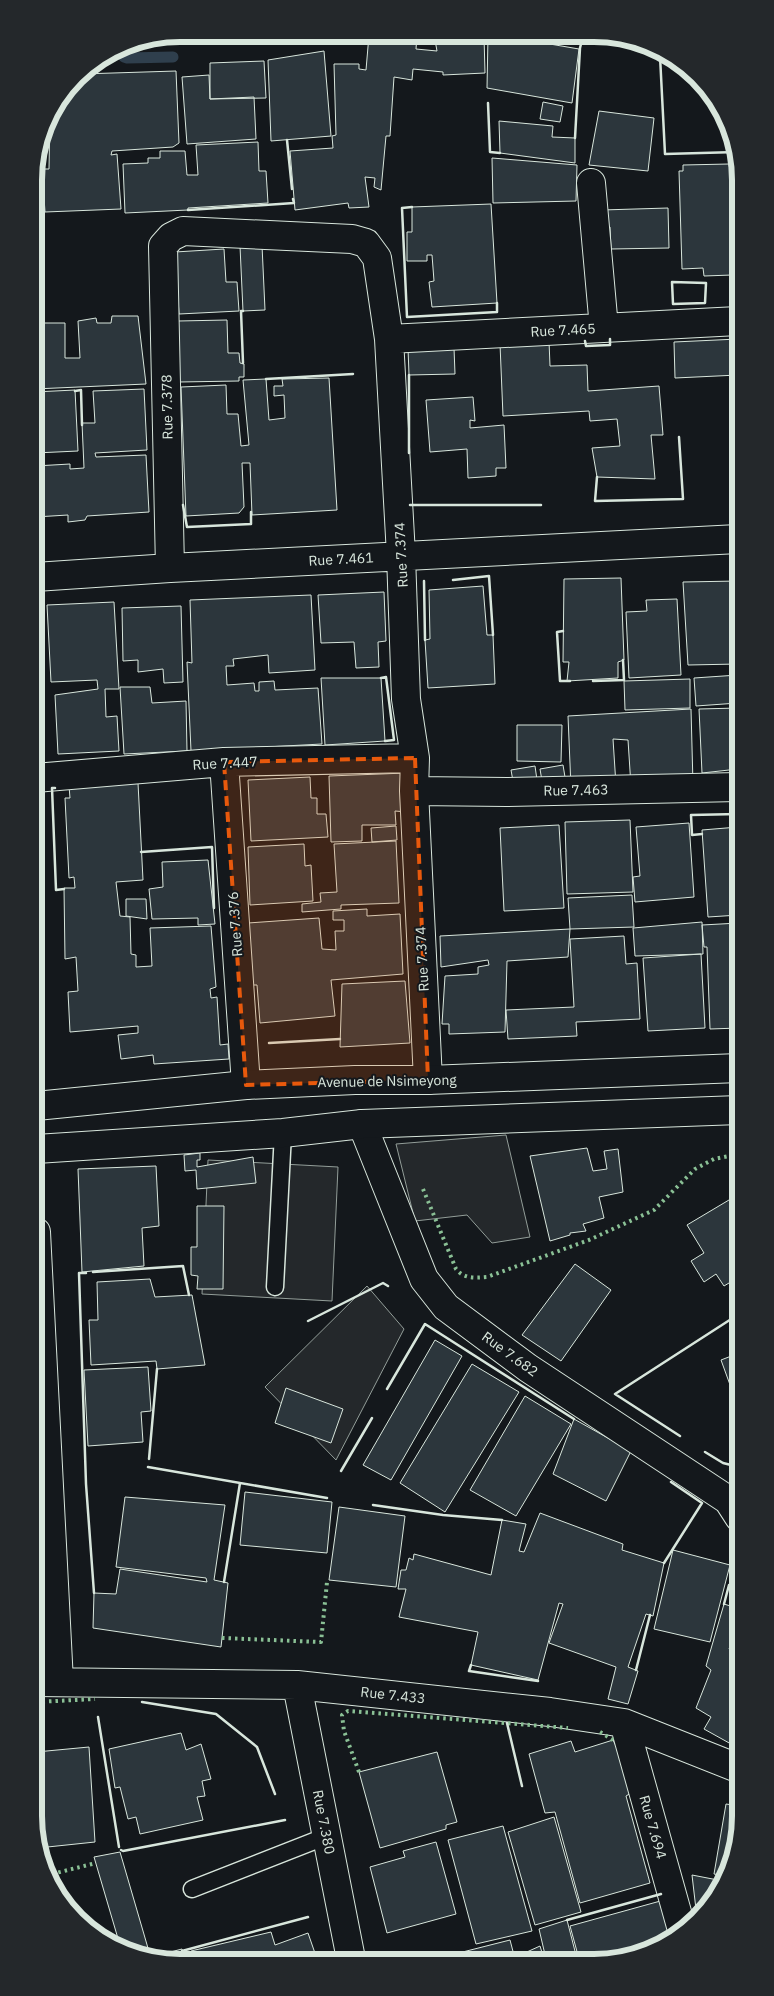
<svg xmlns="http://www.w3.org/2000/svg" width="774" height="1996" viewBox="0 0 774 1996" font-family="'IBM Plex Sans',sans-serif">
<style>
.parking{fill:#24282b;stroke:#939e99}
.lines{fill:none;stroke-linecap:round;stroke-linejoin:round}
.stream{stroke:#2f3f4d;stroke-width:11}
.building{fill:#2c363c;stroke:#d8e6dc}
.service-casing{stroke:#d8e6dc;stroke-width:19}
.minor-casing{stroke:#d8e6dc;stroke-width:30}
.secondary-casing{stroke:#d8e6dc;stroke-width:30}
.service{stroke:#14181c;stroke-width:16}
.minor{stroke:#14181c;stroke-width:28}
.secondary{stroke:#14181c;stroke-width:28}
.hedge{stroke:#8ac095;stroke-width:4;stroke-dasharray:2.5 4;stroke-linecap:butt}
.wall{stroke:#d8e6dc;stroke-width:2.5}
.marked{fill:#e8590c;fill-opacity:0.2;stroke:#e8590c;stroke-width:4;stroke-dasharray:10 6;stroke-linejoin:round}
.labels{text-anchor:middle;stroke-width:4;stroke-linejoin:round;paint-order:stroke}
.street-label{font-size:14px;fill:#d8e6dc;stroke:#14181c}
.rim{fill:none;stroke:#d8e6dc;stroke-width:6}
</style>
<rect width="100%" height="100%" fill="#14181c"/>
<path class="parking" d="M506 1135 530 1237 492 1243 467 1215 415 1221 396 1144Z
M208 1160 338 1167 332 1301 202 1294Z
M367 1286 404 1329 336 1460 265 1387Z"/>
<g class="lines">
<path class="stream" d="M121 47 124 57 127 58 173 57"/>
</g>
<path class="building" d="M369 35H417L416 49 437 51 435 40H441V35L484 36 485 73 443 75V72L413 69 412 80 394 77 390 136H386L381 190 374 187 375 178 365 177 369 207 349 208 348 203 295 210 290 151 333 148 332 136 336 135 334 64H359V69L366 70Z
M488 36H503L579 49 572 103 487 88Z
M324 51 331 136 271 141 268 60Z
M264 61 266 98 210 99V63Z
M176 71 179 143 173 147 112 151 111 155 117 154 121 209 45 212 42 169H49L50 114 81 74Z
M209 75 210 99 254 97 256 139 187 144 182 77Z
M543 102 563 106 560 122 540 119Z
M599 111 654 118 648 171 589 165Z
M499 121 553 126 552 137 575 138V163L500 153Z
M258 142 259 171H266L268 203 188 208V210L125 213 123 164 148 163V158H160V151H185L187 175H198L196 145Z
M492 158 577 165 576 201 493 203Z
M729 164 730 171H734L738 284V301H732V275L704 276 703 268 682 269 679 171H683V165Z
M491 204 497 303 432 307 429 282 434 281 432 255H427V261H407V232H412V207Z
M668 208 669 248 611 249 610 227H602V210Z
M262 245 265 310 243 311 240 246Z
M224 249 226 282H237L239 311 179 314 175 252Z
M112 316H138L146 384 34 389V323H65V358H80L78 321 96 318 97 323H111Z
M227 320 228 353H239L240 363 244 364V377H239V381L179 382 178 321Z
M738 339V375L675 378 674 342Z
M549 341 550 366 587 365 588 391 659 386 663 435H651L655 479 597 477 592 448 620 446 617 419 590 421 589 411 503 416 500 344Z
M408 348H454L455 374 409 375Z
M329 378 337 510 252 515 250 463H242L244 507 239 513 186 516 181 387 226 385 227 414H238L241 446 249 445 243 380 266 379 269 420 285 418 284 395 274 396V386H283L282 379Z
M144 389 147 450 95 453 96 457 146 455 149 512 87 516 85 520 68 522V515L35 517V466L70 464V469L84 468 82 423H95L93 391Z
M75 390 78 451 35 453 34 392Z
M473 397 475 421 470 420V428L504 425 506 468H496V476L468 478 467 449 430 452 426 400Z
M621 578 624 660 618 662V678L567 681 569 662H563L564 579Z
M738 581V664L688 665 683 582Z
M483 586 487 635H493L495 684 428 688 425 640 430 639 429 590Z
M384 592 386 641 378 642 379 667 356 668 354 642 321 643 318 595Z
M311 595 315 670 269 673 268 655 233 659 234 666H226L227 685 254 683 255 691H259V682L274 681 275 690 318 688 322 744 191 751 187 662 192 663 190 600Z
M677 599 681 675 629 678 626 612 647 611 646 600Z
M114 602 119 689H105L106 717 117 716 119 751 58 754 55 695 98 689 97 680 51 682 47 605Z
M181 606 183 682 164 683 163 669 138 672V660L123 661 122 608Z
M738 675V703L696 706 694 678Z
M321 678H381L385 741 325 745Z
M690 679V708L625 710 624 681Z
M120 687H150L152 703 186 701 187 751 124 754Z
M738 708V769L702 773 699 709Z
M691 709 693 784 631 786 628 740 613 739 616 785 571 788 568 716Z
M517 725H562L561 762 517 761Z
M563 765 568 795 545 799 540 769Z
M535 766 539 794 516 798 511 770Z
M406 773 407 812 395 811 396 825H362V841L331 842 329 776Z
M310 777 311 798H317V814H326L328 837 251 841 248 780Z
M138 783 143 880 116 882 120 916 130 917 131 954 136 955V967L152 966 150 928 211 926 216 987 210 989 211 998 217 997 220 1045 228 1044 229 1059 154 1064 153 1055 121 1059 118 1035 138 1033V1026L70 1032 68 992 78 991 76 957 65 959 64 888H75L74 877 69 878 65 798H70L69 786Z
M630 820 633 892 567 894 565 822Z
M689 823 694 897 635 902 633 877 640 876 636 827Z
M559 825 564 908 504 911 500 828Z
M396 826 397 840 372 842 371 828Z
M738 827 739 915 708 917 702 830Z
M396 841 399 903 341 905V909L302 912V904L321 902 320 893 337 892 334 844Z
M304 844 305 866 311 865 313 901 250 905 248 847Z
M208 860 215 924 198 925V918L152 919 149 889 163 887 162 862Z
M632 895 634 927 570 929 568 898Z
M126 899H146L147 919 126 916Z
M367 909V916L400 914 403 974 331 980 335 1016 260 1023 257 985H252L248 923 319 918 322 949 336 950 335 931H344V920H333V911Z
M702 922 703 954 635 956 633 928Z
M739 923V1028L710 1029 707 947H704L702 925Z
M570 929 568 957 507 961 505 1032 449 1034V1024H442L445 976 478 974V967L489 965 488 960 441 967 440 936Z
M624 936 626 964 637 963 640 1019 576 1022 577 1036 508 1039 506 1010 574 1007 570 939Z
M701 954 705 1028 648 1031 643 958Z
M405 981 410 1043 340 1047 342 984Z
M587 1148 593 1171 607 1169 604 1151 618 1149 623 1192 599 1197 604 1218 583 1224 586 1231 570 1233V1235L550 1241 530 1156Z
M200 1153V1160H197V1167L253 1157 256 1183 197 1189 196 1170 185 1171 184 1155Z
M156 1166 159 1226 142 1228 144 1266 82 1272 78 1169Z
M739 1194V1277L724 1286 716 1274 704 1282 691 1261 704 1253 687 1225Z
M197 1206H224L223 1289H197L198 1276 191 1275V1247H197Z
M575 1264 611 1290 561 1361 522 1335Z
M150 1279 155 1297 192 1295 205 1365 157 1369 156 1361 91 1365 89 1320H98L97 1282Z
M435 1340 462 1356 391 1480 363 1465Z
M739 1353V1420L733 1405 737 1404 721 1360Z
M472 1364 519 1392 445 1512 400 1483Z
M148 1367 151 1411 141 1412 143 1442 88 1446 84 1370Z
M286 1388 343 1409 331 1443 275 1423Z
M525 1396 571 1424 516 1516 470 1490Z
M574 1419 631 1451 606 1501 553 1474Z
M245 1492 332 1502 327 1553 240 1545Z
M125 1497 225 1505 214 1580 228 1583 221 1647 93 1628 94 1593 116 1594 120 1569 207 1582 206 1578 116 1567Z
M339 1507 405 1516 396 1587 329 1580Z
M540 1513 623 1544 622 1550 664 1563 653 1616 646 1614 628 1667 638 1671 628 1704 608 1699 616 1667 549 1643 563 1604 559 1603 538 1680 471 1665 478 1632 399 1617 406 1589H398L401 1570H406L409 1558 413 1560 414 1554 491 1575 502 1520 526 1524 519 1551 524 1552Z
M673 1550 730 1565 710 1642 654 1629Z
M724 1604 740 1609V1622L729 1649 736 1651 740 1643V1749L704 1729 711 1717 696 1708 711 1670 706 1666Z
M181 1733 186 1750 201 1744 211 1779 202 1781 205 1796 197 1797 203 1820 140 1834 136 1817 128 1819 120 1787 115 1788 109 1749Z
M613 1740 638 1789 626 1796 650 1883 580 1903 555 1812 545 1813 529 1754 571 1741 575 1752Z
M89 1747 95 1842 38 1848 37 1845 36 1752Z
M437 1752 457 1822 446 1825V1829L380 1848 359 1772Z
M726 1804 740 1806V1825L729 1872 726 1876 714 1874Z
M554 1817 581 1912 535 1925 508 1832Z
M503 1826 532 1931 476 1944 448 1840Z
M436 1842 456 1914 387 1933 370 1867 405 1857 403 1851Z
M120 1852 150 1955 146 1957 119 1942 94 1857Z
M692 1875 723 1881 704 1912 697 1918Z
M664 1900 674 1937 667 1942 623 1959H579L570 1926Z
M567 1920 577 1959H546L539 1929Z
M271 1932 275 1945 308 1933 317 1959H194L191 1951Z
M510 1940 515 1959H435Z
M540 1946 544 1959H519L518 1956Z
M182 1949 185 1959H152L151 1957Z"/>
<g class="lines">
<g class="service-casing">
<path id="service" d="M275 1287 283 1133
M192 1889 327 1836"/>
</g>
<g class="minor-casing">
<path id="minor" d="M591 183 604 328
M389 339 738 321
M170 568 163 246 171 237 183 231 352 239 366 243 377 258 389 339 401 555 406 699 415 758 414 791 428 1080
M35 577 170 568 738 539
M224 762 246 1085
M35 778 224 762 415 758
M414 791 507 792 738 787
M362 1124 424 1279 446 1307 528 1368 728 1500 739 1517
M36 1232 59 1682
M36 1682 297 1685 550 1712 624 1723 740 1769
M297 1685 351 1959
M624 1723 682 1930"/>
</g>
<g class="secondary-casing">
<path id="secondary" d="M36 1106 246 1085 355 1080H428L739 1068
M36 1149 283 1133 362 1124 739 1110"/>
</g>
<use href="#service" class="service"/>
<use href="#minor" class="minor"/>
<use href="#secondary" class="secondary"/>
<path class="hedge" d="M423 1189 456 1269C464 1279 475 1278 487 1277L589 1240 654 1210 695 1169 714 1159 729 1156
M222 1638 321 1642 327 1582
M36 1702 95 1699
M600 1732 613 1740
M359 1772 344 1731 342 1715 348 1711 568 1728
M52 1874 96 1863"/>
<path class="wall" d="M660 56 665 154 737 152V160
M488 103 490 152 500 153
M575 138 580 48 583 36
M287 140 292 189
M412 207 402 208 407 317 497 312V303
M188 210 294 203 293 199
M672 282 706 283 705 303 673 304Z
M243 311H241L243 363
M585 341 586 346 610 345V339
M409 375V453
M266 379 353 374
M75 391 81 390 82 425
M597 477 595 501 683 499 679 437
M183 505 187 527 251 524V512
M410 505H541
M453 580 489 576 493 635
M424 581 425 640
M563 631 557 632 560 681H570
M381 678 386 677 394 740 385 741
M593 681 624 680 623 660
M55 788H52L56 890 64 889
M702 834 692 835 691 815 738 814
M141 852 212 847 214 908
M269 1043 340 1039
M93 1272 183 1266 189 1295
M86 1273H79L86 1484 94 1593
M308 1321 383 1283 388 1286
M387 1389 425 1324 574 1419
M680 1436 615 1394 739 1314
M705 1452 723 1463 739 1467
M149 1459 157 1369
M148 1467 327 1498
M341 1471 372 1418
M373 1505 443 1515 502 1520
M664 1563 702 1503 671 1482
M224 1582 240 1483
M724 1604 729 1585 740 1588
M471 1665 469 1671 538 1681
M636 1670 650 1615
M142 1702 216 1714 257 1747 275 1794
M98 1717 119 1847
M507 1723 522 1786
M121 1850 123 1851 285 1820
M567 1920 661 1894
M182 1951 308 1917"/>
</g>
<path class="marked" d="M415 758 428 1080 246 1085 224 762Z"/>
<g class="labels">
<g class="street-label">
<text transform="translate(563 330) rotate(-3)" y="5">Rue 7.465</text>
<text transform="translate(167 407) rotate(-91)" y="5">Rue 7.378</text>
<text transform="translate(401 555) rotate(-93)" y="5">Rue 7.374</text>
<text transform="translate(341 559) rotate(-3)" y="5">Rue 7.461</text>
<text transform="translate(225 763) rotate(-3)" y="5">Rue 7.447</text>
<text transform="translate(576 790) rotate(-1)" y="5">Rue 7.463</text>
<text transform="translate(235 924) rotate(-94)" y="5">Rue 7.376</text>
<text transform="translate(422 959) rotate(-93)" y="5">Rue 7.374</text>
<text transform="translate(387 1081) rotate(-1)" y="5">Avenue de Nsimeyong</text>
<text transform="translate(510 1354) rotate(36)" y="5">Rue 7.682</text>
<text transform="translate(393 1695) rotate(6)" y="5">Rue 7.433</text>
<text transform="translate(324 1822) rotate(79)" y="5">Rue 7.380</text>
<text transform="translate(653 1827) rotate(74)" y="5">Rue 7.694</text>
</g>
</g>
<path d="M0 0H774V1996H0ZM180 42H594A138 138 0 0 1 732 180V1816A138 138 0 0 1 594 1954H180A138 138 0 0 1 42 1816V180A138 138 0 0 1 180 42Z" fill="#24282b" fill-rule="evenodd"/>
<path class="rim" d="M180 42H594A138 138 0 0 1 732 180V1816A138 138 0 0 1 594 1954H180A138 138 0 0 1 42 1816V180A138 138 0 0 1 180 42Z"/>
</svg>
